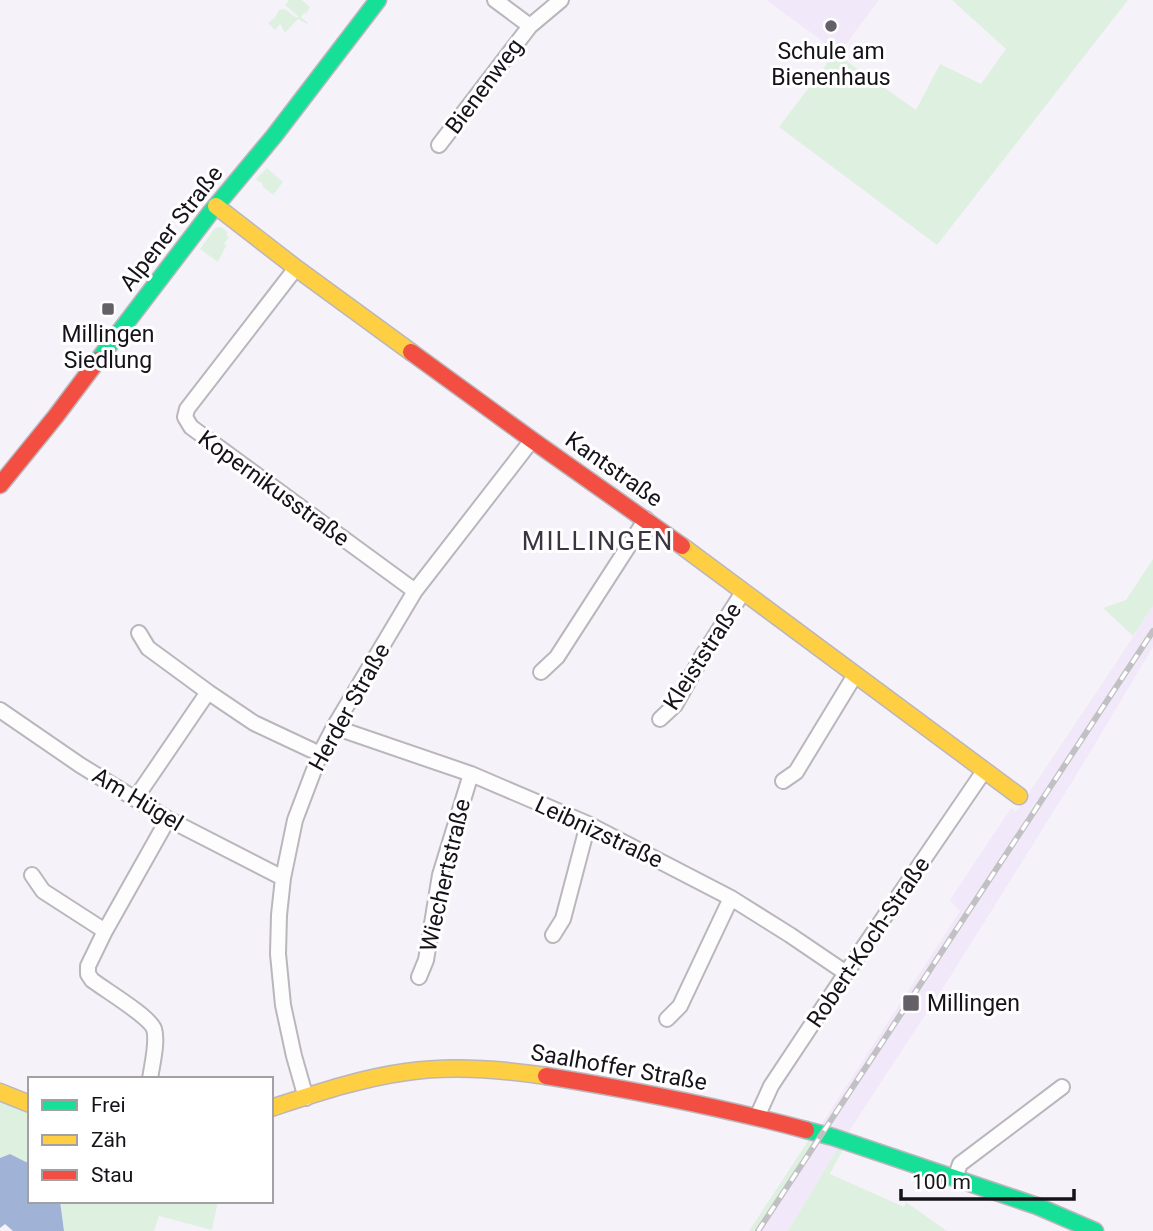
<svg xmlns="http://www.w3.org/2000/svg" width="1153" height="1231" viewBox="0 0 1153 1231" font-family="Roboto,sans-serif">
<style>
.built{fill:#f1e8f9}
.green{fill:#def1e0}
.water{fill:#a0b2d5}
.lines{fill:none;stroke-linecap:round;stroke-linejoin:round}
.street-casing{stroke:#bab6bc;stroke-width:18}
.fast-casing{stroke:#bab6bc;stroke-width:19}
.slow-casing{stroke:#bab6bc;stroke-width:19}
.jam-casing{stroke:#bab6bc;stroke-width:19}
.street{stroke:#fefdfe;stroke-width:14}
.fast{stroke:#16e098;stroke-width:16}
.slow{stroke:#ffcf43;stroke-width:16}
.jam{stroke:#f24e42;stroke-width:16}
.rail-casing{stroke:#c1c0c3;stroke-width:6}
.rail{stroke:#fff;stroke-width:3.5;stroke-dasharray:10;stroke-linecap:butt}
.poi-dot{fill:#646068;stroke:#fff;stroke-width:2.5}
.labels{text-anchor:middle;stroke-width:6;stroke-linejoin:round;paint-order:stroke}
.poi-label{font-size:23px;fill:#161219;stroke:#fff}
.street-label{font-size:23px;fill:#161219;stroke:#fff}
.quarter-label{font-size:26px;letter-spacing:2px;fill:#3c3442;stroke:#fff}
</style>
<rect width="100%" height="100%" fill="#f6f2fa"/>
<path class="built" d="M766 0H879L839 53Z
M1153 606V647L1074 779 950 977 838 1148 788 1231H754L815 1140 823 1122 960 911 950 900 1011 808 1016 812 1114 666Z"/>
<path class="green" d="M289 0H302L310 7 306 14 304 13 301 17 308 23 307 24 298 19 285 33 280 24 275 30 268 23 276 16 279 10 285 9 295 17H299L285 5Z
M952 0H1128L937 245 779 127 835 53 916 110 940 64 981 84 1006 49Z
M267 168 283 182 273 195 262 186 263 184 256 179Z
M221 227 228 232 226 235 229 237 224 244 226 246 218 262 200 249 215 228Z
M1153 559V606L1133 636 1103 608 1126 600Z
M0 1100 30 1111V1164L10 1154 0 1158Z
M810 1138 815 1140 754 1231H749Z
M838 1148 843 1149 830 1174 904 1207 906 1202 947 1231H788Z
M60 1201H218L212 1230 159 1216 154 1231H64Z"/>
<path class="water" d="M10 1154 30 1164V1201H60L64 1231H13L5 1224 0 1228V1158Z"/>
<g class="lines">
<g class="street-casing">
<path id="street" d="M495 0 530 26
M439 145 530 26 561 0
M296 268 187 409 185 417 191 427 415 591
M139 633 148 648 208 692
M541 672 557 657 646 519
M0 710 80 765 168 819 283 878
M660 719 675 705 703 655 743 592
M334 727 471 774 588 824 731 898 790 935 846 973
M783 781 796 772 855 675
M135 799 208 692 254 723 320 754
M32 875 43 891 105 931
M553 935 563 919 588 824
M419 977 426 960 440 875 471 774
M667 1019 680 1006 731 898
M150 1079C152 1065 158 1041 154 1029 149 1016 105 990 92 980L88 974V966L105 931 168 819
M306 1098 294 1056 283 1005 278 954 279 915 283 878 295 820 320 754 334 727 415 591 532 440
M757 1117 771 1086 846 973 984 771
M955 1178 960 1164 1062 1087"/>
</g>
<g class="fast-casing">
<path id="fast" d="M98 360 210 213 274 136 378 0
M806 1130 833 1137 1037 1206 1095 1231"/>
</g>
<g class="slow-casing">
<path id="slow" d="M216 206 296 268 411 352
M682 546 1019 796
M0 1092 30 1104
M271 1108C314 1094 361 1078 406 1072 452 1065 500 1069 546 1076"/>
</g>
<g class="jam-casing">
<path id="jam" d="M411 352 532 440 682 546
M0 485 56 416 98 360
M546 1076C633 1090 720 1107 806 1130"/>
</g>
<use href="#street" class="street"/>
<use href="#fast" class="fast"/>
<use href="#slow" class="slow"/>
<use href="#jam" class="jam"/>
<g class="rail-casing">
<path id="rail" d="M758 1231 1153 631"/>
</g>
<use href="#rail" class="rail"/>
</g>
<g class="poi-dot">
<circle cx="831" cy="26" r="7"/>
<rect x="101" y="302" width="14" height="14" rx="3.5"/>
<rect x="902" y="994" width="18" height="18" rx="3.5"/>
</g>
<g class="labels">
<g class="poi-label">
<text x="831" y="59">Schule am<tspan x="831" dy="26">Bienenhaus</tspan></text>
<text x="108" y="342">Millingen<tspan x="108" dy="26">Siedlung</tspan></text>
<text x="927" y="1011" text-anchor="start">Millingen</text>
</g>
<g class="street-label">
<text transform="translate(484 86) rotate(-53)" y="8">Bienenweg</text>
<text transform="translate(171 228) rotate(-52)" y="8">Alpener Straße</text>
<text transform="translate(614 469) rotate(35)" y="8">Kantstraße</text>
<text transform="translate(274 488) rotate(36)" y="8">Kopernikusstraße</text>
<text transform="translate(702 656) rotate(-57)" y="8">Kleiststraße</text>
<text transform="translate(349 707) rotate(-61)" y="8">Herder Straße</text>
<text transform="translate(138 799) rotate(31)" y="8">Am Hügel</text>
<text transform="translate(599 832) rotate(25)" y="8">Leibnizstraße</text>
<text transform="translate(445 875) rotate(-77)" y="8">Wiechertstraße</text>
<text transform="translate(868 942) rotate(-56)" y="8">Robert-Koch-Straße</text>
<text transform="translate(619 1067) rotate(10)" y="8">Saalhoffer Straße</text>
</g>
<g class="quarter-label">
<text x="598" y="550">MILLINGEN</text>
</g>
</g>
<rect x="28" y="1077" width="245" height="126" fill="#ffffff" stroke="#a2a0a3" stroke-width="2"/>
<rect x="42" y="1100" width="35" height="10" fill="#16e098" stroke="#a2a0a3" stroke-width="2"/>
<text x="91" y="1112" font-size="21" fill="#161219">Frei</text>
<rect x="42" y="1135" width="35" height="10" fill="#ffcf43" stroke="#a2a0a3" stroke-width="2"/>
<text x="91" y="1147" font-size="21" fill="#161219">Zäh</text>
<rect x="42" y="1170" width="35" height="10" fill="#f24e42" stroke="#a2a0a3" stroke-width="2"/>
<text x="91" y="1182" font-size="21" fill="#161219">Stau</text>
<path d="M901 1189v10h173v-10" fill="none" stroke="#161219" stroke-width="3.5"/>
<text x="912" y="1189" font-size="21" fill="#161219" stroke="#ffffff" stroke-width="5" paint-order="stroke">100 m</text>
</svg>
